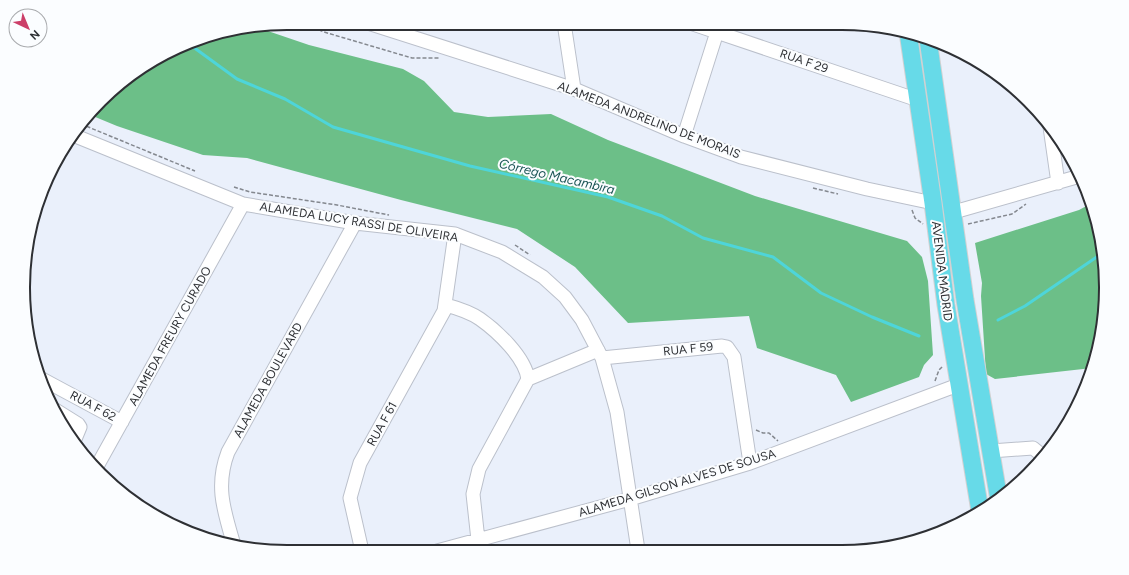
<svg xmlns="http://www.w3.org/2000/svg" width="1129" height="575" viewBox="0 0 1129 575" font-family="Figtree,sans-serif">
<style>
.forest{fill:#6cbf88}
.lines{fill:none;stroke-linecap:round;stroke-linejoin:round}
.stream{stroke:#4ed5d9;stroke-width:3}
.minor-casing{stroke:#bbc0cb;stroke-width:15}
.major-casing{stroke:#d1d1d2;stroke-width:19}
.path{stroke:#84888f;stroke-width:1.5;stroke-dasharray:4 2;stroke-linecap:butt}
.minor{stroke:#fff;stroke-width:13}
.major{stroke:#67dae8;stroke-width:17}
.labels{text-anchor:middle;stroke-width:4;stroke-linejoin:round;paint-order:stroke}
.street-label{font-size:12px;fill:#2e3034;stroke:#fbfdff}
.water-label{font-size:13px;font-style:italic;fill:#1c5556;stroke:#fbfdff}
.rim{fill:none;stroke:#2e3034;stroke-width:2}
</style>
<rect width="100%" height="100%" fill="#eaf0fb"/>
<path class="forest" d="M259 28 309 45 403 69 424 81 454 112 488 117 551 114 608 140 755 196 907 241 922 257 928 281 933 355 924 365 919 377 851 402 836 375 757 348 749 316 628 323 575 267 517 229 401 200 247 158 203 155 117 126 88 114 126 78 202 37Z
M1092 203C1096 219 1102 237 1104 253 1108 291 1106 333 1092 368L995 379 986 374 981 296 982 283 975 243 1079 210Z"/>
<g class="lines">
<path class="stream" d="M189 44 237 79 285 99 333 127 470 166 608 197 662 216 703 238 773 257 821 293 872 317 919 336
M998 320 1025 306 1104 252"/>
<g class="minor-casing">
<path id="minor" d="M368 23 574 89 684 136 741 157 867 189 933 203
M564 23 574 89
M690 23 918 100
M1050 127 1058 183
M73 135 243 204 355 223 455 234 502 252 543 277 565 297 582 320 602 358 617 412 638 550
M684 136 717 32
M954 212 1080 176
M446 305C457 308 470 312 480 319 497 331 525 357 528 379L479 469 473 494 478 540
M602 358 722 346 727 347 734 357 750 463
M42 379 122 422
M528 379 598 350
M54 409 78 424 80 427 75 439
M991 451 1033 448 1044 457
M96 468 243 204
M234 545C224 511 215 486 228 452L355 223
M362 551 350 498 360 463 444 311 455 234
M437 551 630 499 750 463 958 385"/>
</g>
<g class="major-casing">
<path id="major" d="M908 32 933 203 946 305 980 511
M928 39 965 300 999 500"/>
</g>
<path class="path" d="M302 23 324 32 412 58H439
M81 124 195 171
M234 187 250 192 337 205 389 215
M813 188 838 194
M912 210 915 218 923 224
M968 224 1012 214 1026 204
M515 245 530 255
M935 381 939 370 943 366
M756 430 763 433H769L778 441"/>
<use href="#minor" class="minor"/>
<use href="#major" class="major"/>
</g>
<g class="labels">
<g class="street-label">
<text transform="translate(804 61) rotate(19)" y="4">RUA F 29</text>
<text transform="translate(649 120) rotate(21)" y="4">ALAMEDA ANDRELINO DE MORAIS</text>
<text transform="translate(359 222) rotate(9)" y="4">ALAMEDA LUCY RASSI DE OLIVEIRA</text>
<text transform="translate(942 271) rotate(83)" y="4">AVENIDA MADRID</text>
<text transform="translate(170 336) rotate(-61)" y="4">ALAMEDA FREURY CURADO</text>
<text transform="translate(688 349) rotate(-6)" y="4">RUA F 59</text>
<text transform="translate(268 380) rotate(-61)" y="4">ALAMEDA BOULEVARD</text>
<text transform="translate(93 406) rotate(28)" y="4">RUA F 62</text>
<text transform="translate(382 424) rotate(-61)" y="4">RUA F 61</text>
<text transform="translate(677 483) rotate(-17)" y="4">ALAMEDA GILSON ALVES DE SOUSA</text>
</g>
<g class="water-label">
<text transform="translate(557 176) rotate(13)" y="5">Córrego Macambira</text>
</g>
</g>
<path d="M0 0H1129V575H0ZM287 30H842A257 257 0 0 1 1099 287V288A257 257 0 0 1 842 545H287A257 257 0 0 1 30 288V287A257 257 0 0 1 287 30Z" fill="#fbfdff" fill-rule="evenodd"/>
<path class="rim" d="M287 30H842A257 257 0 0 1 1099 287V288A257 257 0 0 1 842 545H287A257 257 0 0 1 30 288V287A257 257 0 0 1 287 30Z"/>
<g transform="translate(28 28) rotate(136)"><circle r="19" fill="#fbfdff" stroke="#a9abae"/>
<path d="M0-3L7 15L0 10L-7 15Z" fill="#cc3e68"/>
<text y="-6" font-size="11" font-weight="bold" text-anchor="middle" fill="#2e3034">N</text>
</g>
</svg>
